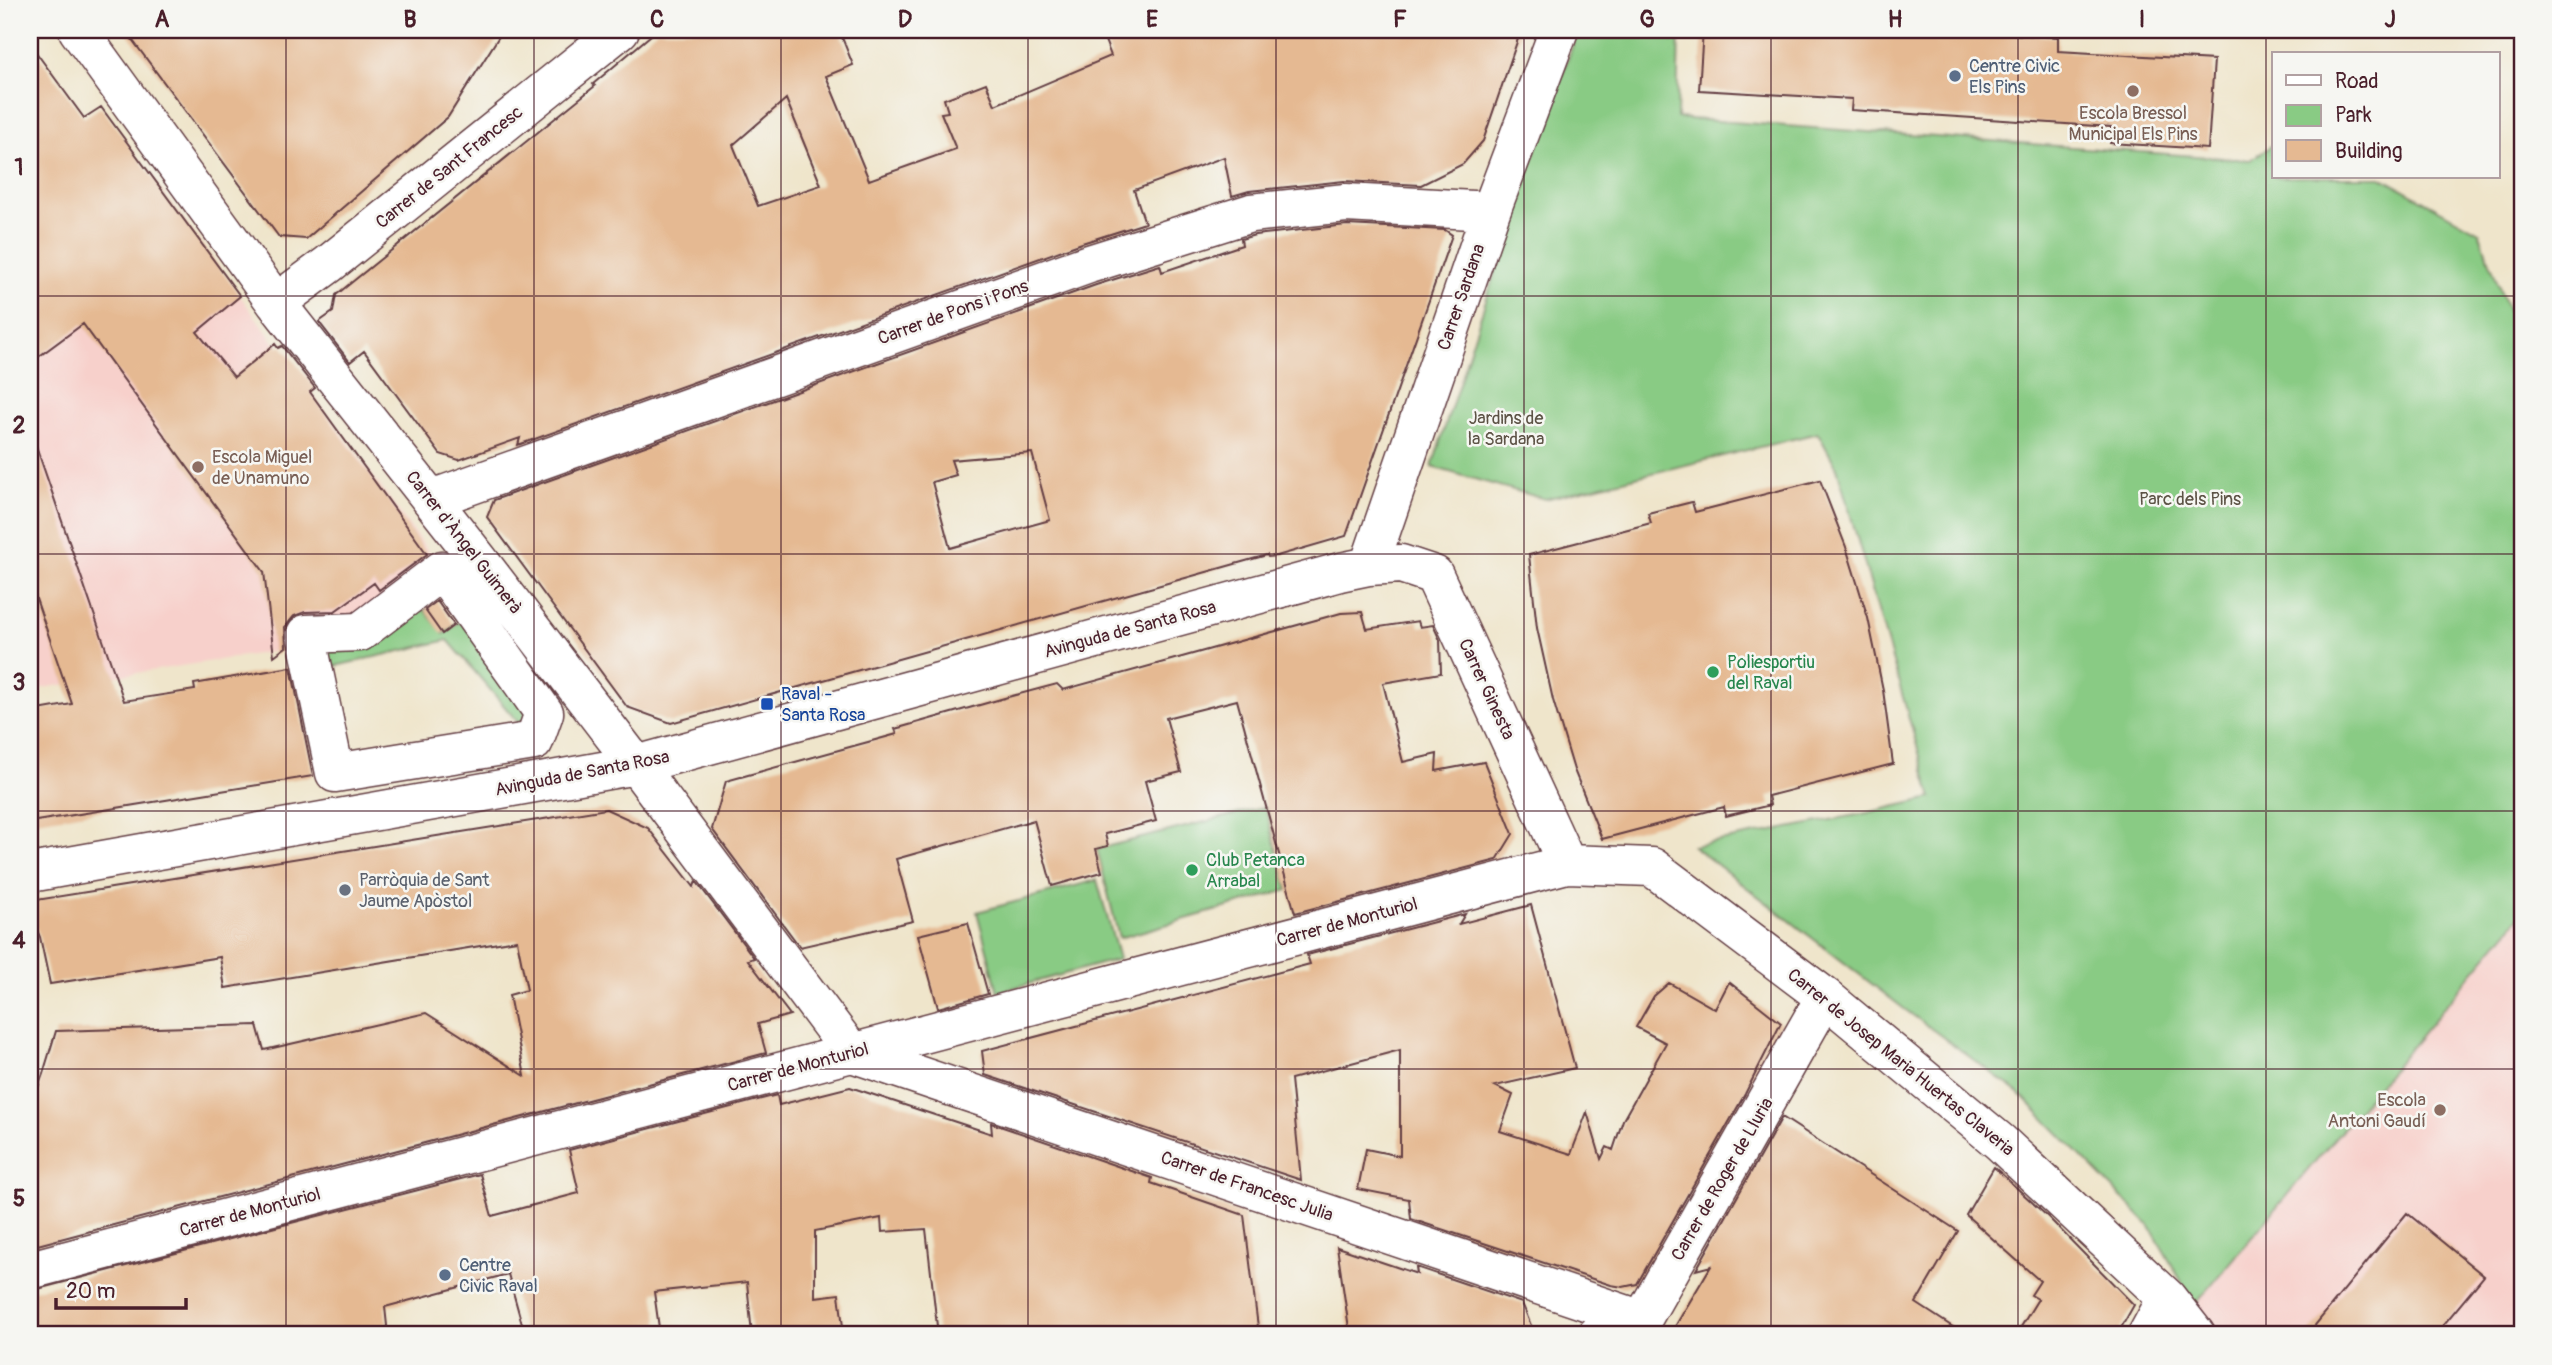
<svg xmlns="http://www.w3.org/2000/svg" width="2552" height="1365" viewBox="0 0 2552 1365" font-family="Pangolin,sans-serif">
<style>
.built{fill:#f7d0cb}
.green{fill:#89cb84;stroke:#6a7558;stroke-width:2}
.building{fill:#e5b992;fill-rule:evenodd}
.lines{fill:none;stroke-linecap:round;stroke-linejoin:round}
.street-casing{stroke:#633d43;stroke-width:41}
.street{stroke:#fff;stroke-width:38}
.grid{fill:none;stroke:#4a1f2b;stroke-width:2;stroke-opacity:0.55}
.service-dot{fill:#5c6f8a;stroke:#f6f6f2;stroke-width:2.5}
.education-dot{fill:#8d6e63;stroke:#f6f6f2;stroke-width:2.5}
.leisure-dot{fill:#2e9e5b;stroke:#f6f6f2;stroke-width:2.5}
.transit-dot{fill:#1a4fb4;stroke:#f6f6f2;stroke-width:2.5}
.worship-dot{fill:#6b7280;stroke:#f6f6f2;stroke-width:2.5}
.labels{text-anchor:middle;stroke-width:5;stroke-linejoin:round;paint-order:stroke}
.service-label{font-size:18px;fill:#4e5e75;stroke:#f6f6f2;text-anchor:start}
.education-label{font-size:18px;fill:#785e54;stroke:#f6f6f2}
.street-label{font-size:18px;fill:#4a1f2b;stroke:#f6f6f2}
.park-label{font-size:18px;fill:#5d5346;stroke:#f6f6f2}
.leisure-label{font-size:18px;fill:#27864d;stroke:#f6f6f2;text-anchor:start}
.transit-label{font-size:18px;fill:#164399;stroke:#f6f6f2;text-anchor:start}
.worship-label{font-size:18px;fill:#5b616d;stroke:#f6f6f2;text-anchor:start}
.neatline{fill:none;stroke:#4a1f2b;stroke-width:2.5}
.grid-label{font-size:23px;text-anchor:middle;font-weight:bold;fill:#4a1f2b}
</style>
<rect width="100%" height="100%" fill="#f6f6f2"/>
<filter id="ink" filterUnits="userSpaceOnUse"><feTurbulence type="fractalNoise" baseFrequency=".0143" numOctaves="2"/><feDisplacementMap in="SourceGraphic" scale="14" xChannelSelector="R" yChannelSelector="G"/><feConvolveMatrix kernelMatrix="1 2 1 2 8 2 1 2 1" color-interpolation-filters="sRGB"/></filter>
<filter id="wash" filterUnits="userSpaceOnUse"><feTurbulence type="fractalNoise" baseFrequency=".00686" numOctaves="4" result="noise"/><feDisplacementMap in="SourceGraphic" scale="28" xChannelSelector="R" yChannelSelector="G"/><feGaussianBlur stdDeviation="1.57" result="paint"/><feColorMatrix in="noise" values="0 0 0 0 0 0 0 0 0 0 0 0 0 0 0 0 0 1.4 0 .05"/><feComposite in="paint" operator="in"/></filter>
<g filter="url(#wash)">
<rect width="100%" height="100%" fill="#efe5cb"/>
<path class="built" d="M199 240 442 570 294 648 30 690V363Z
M2522 914V1335H2222L2195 1305Z"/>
<path class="green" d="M1578 30H1679L1677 118 2250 160 2274 144V177H2381L2479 232 2522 350V914L2195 1305 2149 1225 2019 1093 1903 1008 1693 846 1862 814 1932 798 1837 468 1818 433 1545 499 1432 467 1518 201Z
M410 593 444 634 471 612 544 713 534 741 448 640 314 671 306 634Z
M1265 807 1288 890 1119 938 1097 849Z
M1097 880 1119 959 998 992 977 912Z"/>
<g id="blocks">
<path class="building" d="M125 30H503L448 117 306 239 279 237Z
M657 30H839L853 65 826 76 869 180 956 149 941 113 948 112 944 99 986 83 995 105 1111 56 1101 30H1521L1483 141 1463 164 1421 185 1344 181 1249 191 1232 196 1224 157 1134 190 1145 223 1082 243 518 445 520 438 459 460 440 454 364 351 350 362 319 322 333 312 336 295 595 86 593 84ZM786 99 821 185 758 206 733 145Z
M1703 30H1954L2058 37V51L2214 60 2208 149 2110 143 2111 127 1851 110 1852 99 1699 90Z
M30 44 84 118 101 107 240 296 197 332 234 377 275 344 278 348 282 346 315 388 310 392 427 554 379 590 374 583 335 611 305 612 294 616 285 627 286 647 274 656 264 572 83 324 30 363Z
M1347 225 1445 230 1452 235 1346 536 1277 556 1268 557 1267 555 671 723 627 707 487 517 494 500 1096 285 1160 265 1162 272 1242 245 1241 239 1255 235ZM1032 453 1050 520 950 548 932 482 956 475 951 460Z
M35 443 124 701 195 690 194 684 291 667 313 776 30 822V717L39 715 38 710 72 704 30 581V444Z
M1820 480 1846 547 1868 618 1883 690 1893 764 1768 796 1770 805 1726 816 1724 807 1602 839 1574 770 1553 700 1537 628 1529 555 1651 523 1648 513 1692 502 1695 512Z
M437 601 454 625 442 634 425 610Z
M1362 612 1367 629 1418 621 1420 627 1433 625 1440 640 1441 673 1383 683 1403 762 1437 754 1436 771 1484 762 1513 834 1497 860 1295 913 1237 700 1166 718 1181 772 1145 781 1156 821 1105 834 1108 846 1096 849 1102 872 1052 886 1034 820 896 859 913 921 800 947 712 829 726 781 897 734 895 729 1008 697 1057 684 1063 690 1341 613Z
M606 809 648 828 694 887 696 881 754 958 748 960 790 1015 758 1024 766 1053 30 1247V1109L43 1074 56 1031 257 1025 264 1050 426 1013 525 1076 509 995 527 990 517 940 225 988 220 957 50 984 40 937 30 914V901Z
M1531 905 1575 1068 1495 1086 1513 1095 1500 1131 1571 1154 1587 1112 1601 1159 1607 1147 1613 1150 1623 1120 1666 1043 1636 1027 1654 996 1669 983 1715 1009 1729 982 1781 1023 1745 1094 1637 1284 1623 1287 1611 1285 1411 1219 1409 1199 1358 1189 1366 1149 1400 1156V1050L1291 1079 1301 1180 985 1075 982 1051 1310 964 1307 955 1465 914 1459 924Z
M968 923 988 994 938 1008 918 935Z
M850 1087 992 1134 991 1123 1152 1178 1151 1183 1244 1215 1259 1335H938L926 1229 882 1232 881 1218 815 1231V1297L839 1294 844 1335H752L747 1282 654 1292 660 1335H525L508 1274 385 1307 388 1335H30V1291L480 1174 492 1216 579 1193 569 1150 777 1095 779 1105Z
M1782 1117 1958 1231 1916 1303 1965 1335H1670L1711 1266 1696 1270Z
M1994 1167 2048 1217 2134 1305 2117 1335H2016L2038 1299 2031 1295 2040 1281 1966 1215Z
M2407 1213 2484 1276 2435 1335H2307Z
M1337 1247 1417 1274 1416 1267 1522 1303 1532 1328 1468 1335H1350Z"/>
</g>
</g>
<g filter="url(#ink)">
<use href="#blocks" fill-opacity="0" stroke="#633d43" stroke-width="2"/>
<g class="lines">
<g class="street-casing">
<path id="street" d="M78 30 276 303 478 559 636 765 852 1053
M276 303 329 264 620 30
M432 499 1089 264 1251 213 1346 203 1491 211
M1369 566 1491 211 1559 30
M442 570 544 713 534 741 335 773 306 634 360 632Z
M30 873 636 765 1340 572 1369 566 1401 564 1434 575 1567 864
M852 1053 1642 1320
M30 1270 1567 864 1652 867 1825 997 2000 1142 2167 1298 2196 1335
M1597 1335 1642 1320 1825 997
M2147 1335 2167 1298"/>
</g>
<use href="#street" class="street"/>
</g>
</g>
<path class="grid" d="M286 30V1335M534 30V1335M781 30V1335M1028 30V1335M1276 30V1335M1524 30V1335M1771 30V1335M2018 30V1335M2266 30V1335M30 296H2522M30 554H2522M30 811H2522M30 1069H2522"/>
<g class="service-dot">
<circle cx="1955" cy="76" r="7"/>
<circle cx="445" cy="1275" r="7"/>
</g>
<g class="education-dot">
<circle cx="2133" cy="91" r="7"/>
<circle cx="198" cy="467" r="7"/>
<circle cx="2440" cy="1110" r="7"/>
</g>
<g class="leisure-dot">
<circle cx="1713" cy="672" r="7"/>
<circle cx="1192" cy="870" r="7"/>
</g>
<rect class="transit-dot" x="760" y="697" width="14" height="14" rx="3.5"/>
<circle class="worship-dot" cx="345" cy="890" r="7"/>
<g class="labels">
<g class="service-label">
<text x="1969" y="72">Centre Civic<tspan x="1969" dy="21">Els Pins</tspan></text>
<text x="459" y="1271">Centre<tspan x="459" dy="21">Civic Raval</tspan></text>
</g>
<g class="education-label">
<text x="2133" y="119">Escola Bressol<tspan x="2133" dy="21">Municipal Els Pins</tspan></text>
<text x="212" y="463" text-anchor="start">Escola Miguel<tspan x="212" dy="21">de Unamuno</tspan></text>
<text x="2426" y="1106" text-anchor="end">Escola<tspan x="2426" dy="21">Antoni Gaudí</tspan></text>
</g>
<g class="street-label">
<text transform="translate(449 167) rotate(-39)" y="6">Carrer de Sant Francesc</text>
<text transform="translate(1461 297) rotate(-71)" y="6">Carrer Sardana</text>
<text transform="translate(953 312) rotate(-20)" y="6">Carrer de Pons i Pons</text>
<text transform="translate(464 542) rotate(52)" y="6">Carrer d'Àngel Guimerà</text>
<text transform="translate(1130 629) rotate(-15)" y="6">Avinguda de Santa Rosa</text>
<text transform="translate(1487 689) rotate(65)" y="6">Carrer Ginesta</text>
<text transform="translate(582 773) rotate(-11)" y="6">Avinguda de Santa Rosa</text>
<text transform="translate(1347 922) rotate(-15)" y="6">Carrer de Monturiol</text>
<text transform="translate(1901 1062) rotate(39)" y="6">Carrer de Josep Maria Huertas Claveria</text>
<text transform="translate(798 1067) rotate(-15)" y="6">Carrer de Monturiol</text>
<text transform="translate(1722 1179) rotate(-60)" y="6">Carrer de Roger de Lluria</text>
<text transform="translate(1247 1186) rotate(19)" y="6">Carrer de Francesc Julia</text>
<text transform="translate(250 1212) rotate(-15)" y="6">Carrer de Monturiol</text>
</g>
<g class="park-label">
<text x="1506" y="424">Jardins de<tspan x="1506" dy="21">la Sardana</tspan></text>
<text x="2190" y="505">Parc dels Pins</text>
</g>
<g class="leisure-label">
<text x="1727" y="668">Poliesportiu<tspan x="1727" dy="21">del Raval</tspan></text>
<text x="1206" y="866">Club Petanca<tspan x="1206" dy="21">Arrabal</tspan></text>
</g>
<g class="transit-label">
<text x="781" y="700">Raval -<tspan x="781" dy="21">Santa Rosa</tspan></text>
</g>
<g class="worship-label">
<text x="359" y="886">Parròquia de Sant<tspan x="359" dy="21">Jaume Apòstol</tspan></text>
</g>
</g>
<rect width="2552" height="1365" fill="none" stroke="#f6f6f2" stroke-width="77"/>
<rect x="2272" y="52" width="228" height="126" fill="#f6f6f2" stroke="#b1a0a2" stroke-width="2"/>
<rect x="2286" y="75" width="35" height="10" fill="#ffffff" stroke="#b1a0a2" stroke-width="2"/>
<text x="2335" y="88" font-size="21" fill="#4a1f2b">Road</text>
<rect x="2286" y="105" width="35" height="21" fill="#89cb84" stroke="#b1a0a2" stroke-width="2"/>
<text x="2335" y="122" font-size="21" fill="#4a1f2b">Park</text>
<rect x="2286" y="140" width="35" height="21" fill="#e5b992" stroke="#b1a0a2" stroke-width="2"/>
<text x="2335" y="158" font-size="21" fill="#4a1f2b">Building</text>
<path d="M56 1298v10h130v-10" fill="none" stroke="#4a1f2b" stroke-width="3.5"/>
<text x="66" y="1298" font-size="21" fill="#4a1f2b" stroke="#f6f6f2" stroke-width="5" paint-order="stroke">20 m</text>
<rect x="38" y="38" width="2476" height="1288" class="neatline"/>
<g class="grid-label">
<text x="162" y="27">A</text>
<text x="410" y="27">B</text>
<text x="657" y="27">C</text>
<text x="905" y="27">D</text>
<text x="1152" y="27">E</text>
<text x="1400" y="27">F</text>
<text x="1647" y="27">G</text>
<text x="1895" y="27">H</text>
<text x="2142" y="27">I</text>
<text x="2390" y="27">J</text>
<text x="19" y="175">1</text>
<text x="19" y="433">2</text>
<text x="19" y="690">3</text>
<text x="19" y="948">4</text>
<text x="19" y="1206">5</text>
</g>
</svg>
